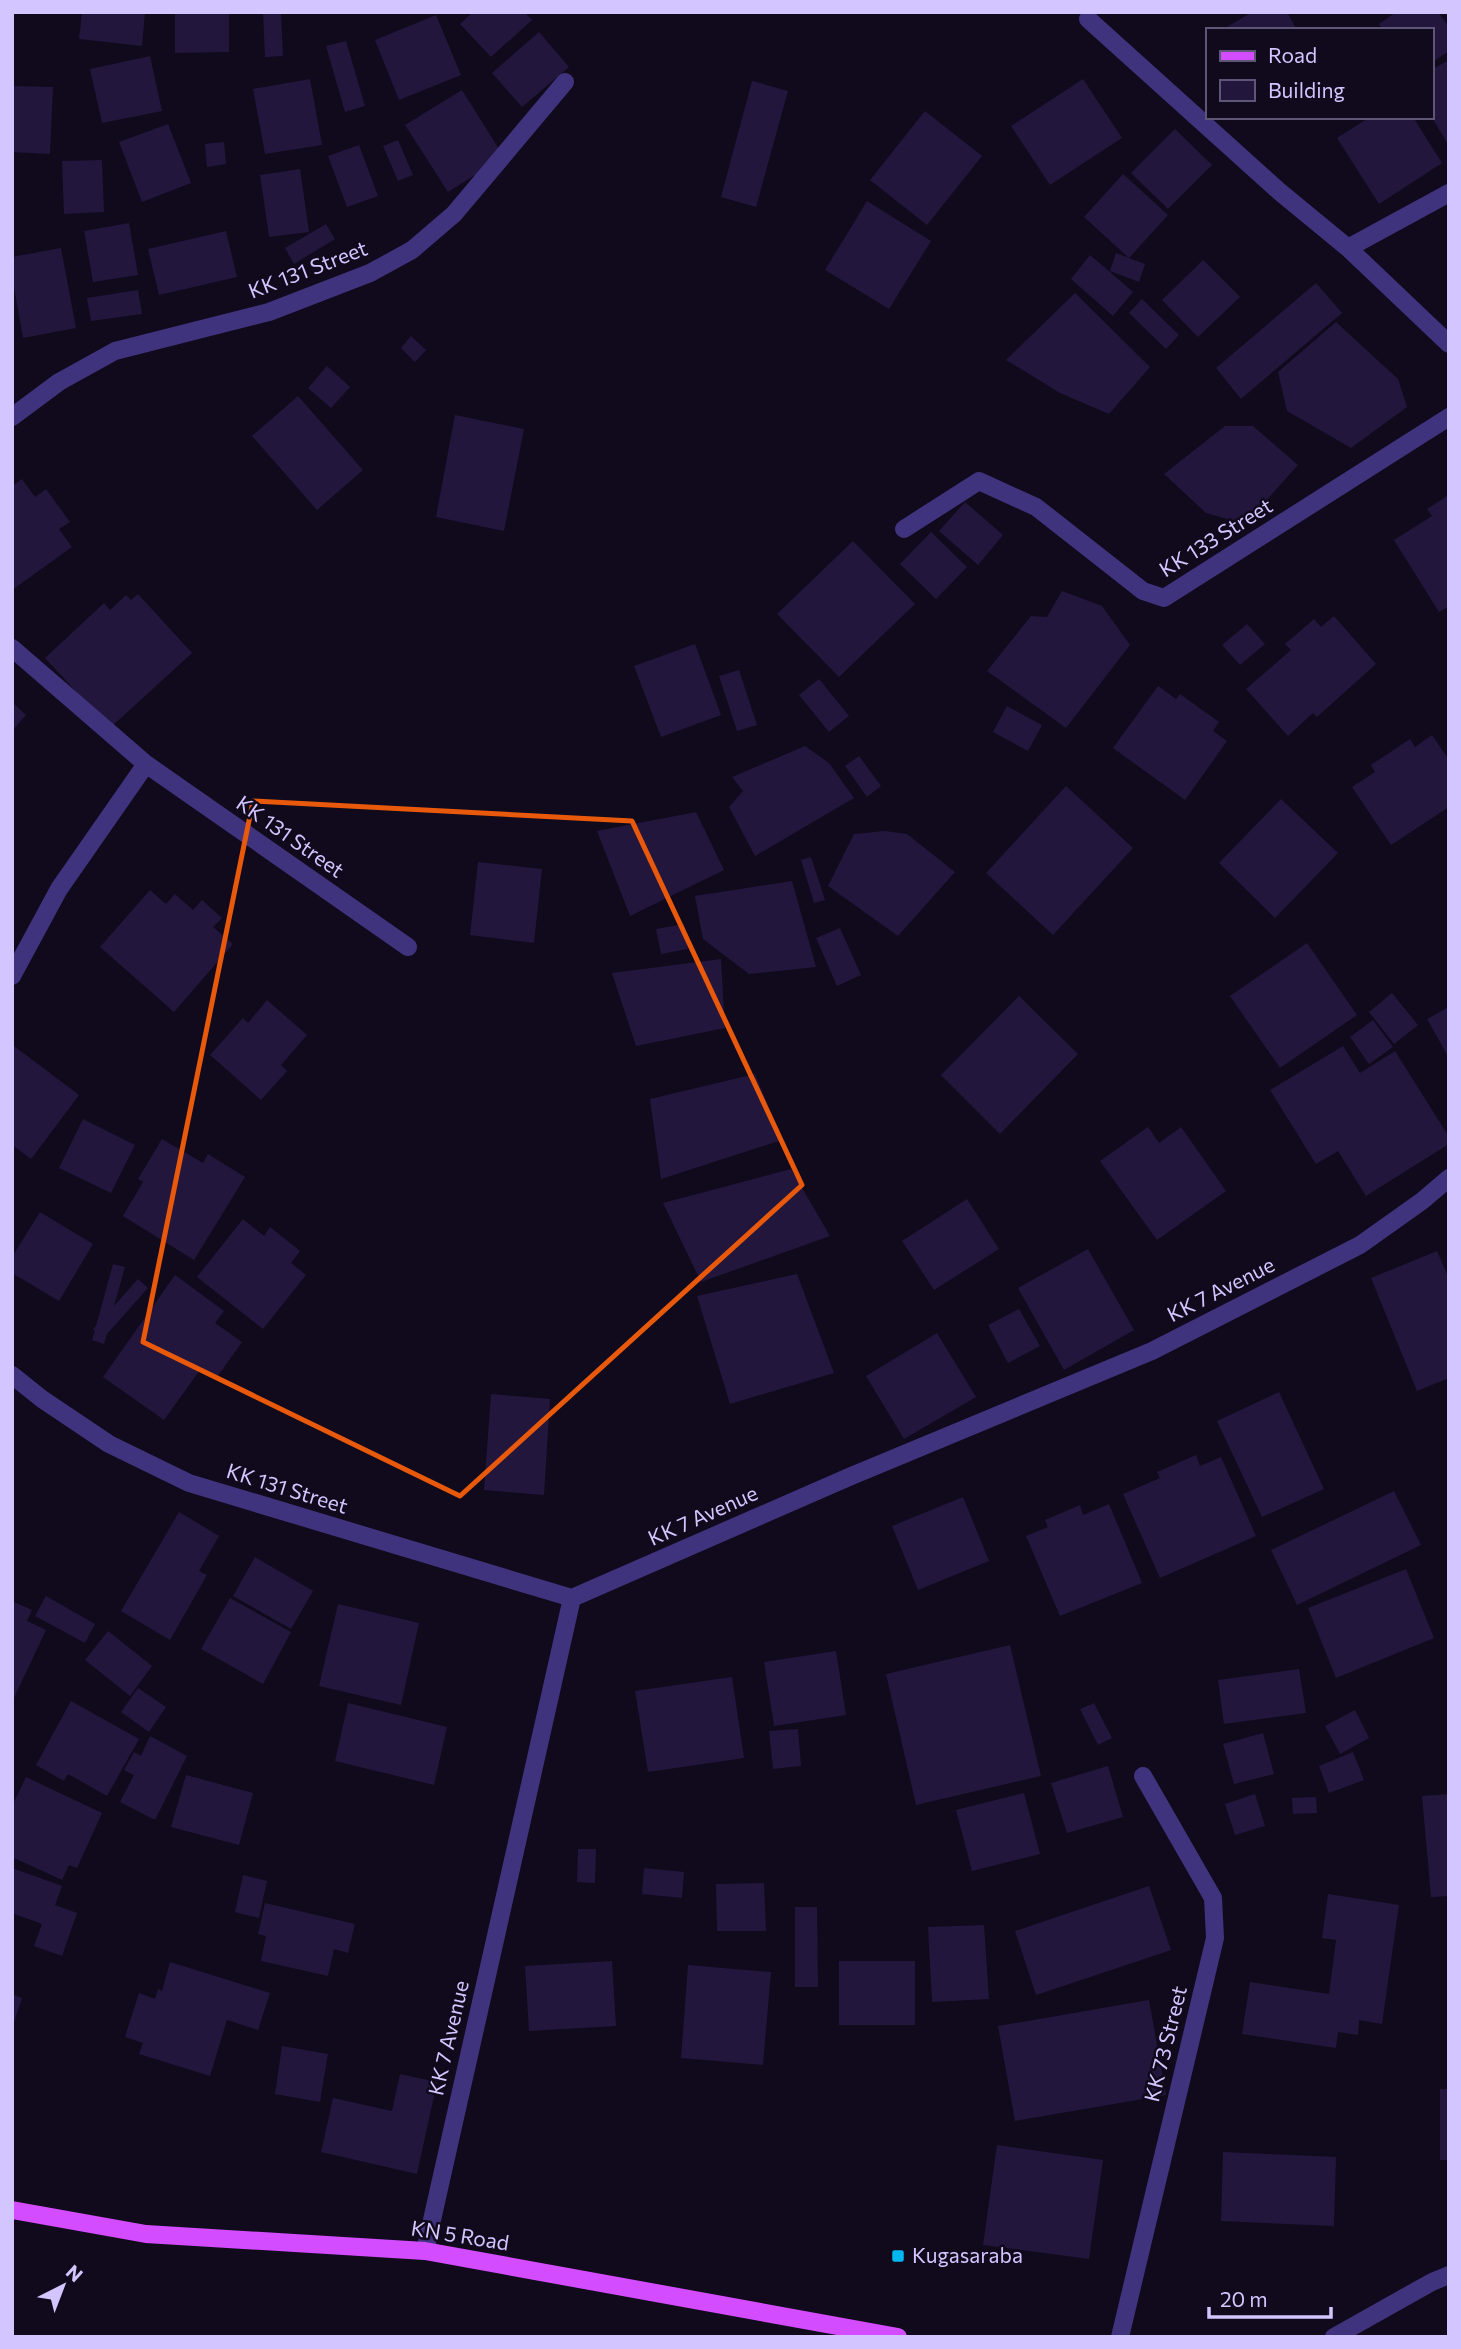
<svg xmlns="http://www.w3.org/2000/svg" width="1461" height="2349" viewBox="0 0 1461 2349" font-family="Commissioner,sans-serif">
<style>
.building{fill:#23163d}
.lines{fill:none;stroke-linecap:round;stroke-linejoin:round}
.minor{stroke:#40337d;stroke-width:18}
.major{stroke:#d44cff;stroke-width:18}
.marked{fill:none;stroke:#e8590c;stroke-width:5;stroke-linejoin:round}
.poi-dot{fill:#00b8f0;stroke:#100a1c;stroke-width:2.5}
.labels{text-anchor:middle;stroke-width:5;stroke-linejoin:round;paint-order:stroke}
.street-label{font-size:21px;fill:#d3c5ff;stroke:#100a1c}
.poi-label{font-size:21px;fill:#d3c5ff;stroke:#100a1c;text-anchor:start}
</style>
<rect width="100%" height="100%" fill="#100a1c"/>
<path class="building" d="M82 12H145L142 46 79 39Z
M175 12H229V52L175 53Z
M263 12H281L283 56 265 57Z
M473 12H524L532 20 491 57 460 24Z
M1252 12H1287L1297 30H1222Z
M1396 12H1438L1449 27V51L1431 63V30H1383L1379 24Z
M436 15 461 75 399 100 375 40Z
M539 32 569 67 522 107 492 73Z
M346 41 365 106 345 112 326 46Z
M150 56 162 111 102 123 90 69Z
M1449 60V146L1431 116V70Z
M310 79 322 145 265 154 253 89Z
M1083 79 1122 138 1050 185 1011 126Z
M752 81 788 91 756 207 721 197Z
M12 86 53 87 50 154 12 152Z
M462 90 504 157 448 192 405 125Z
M925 111 982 156 927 225 870 180Z
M1370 117H1413L1442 163 1379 204 1337 138Z
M168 124 191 183 142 202 119 142Z
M1175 129 1212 165 1168 209 1131 173Z
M398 140 413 175 398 181 383 146Z
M224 142 226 164 207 167 205 144Z
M359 145 378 196 347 207 328 156Z
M102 160 104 212 64 214 62 161Z
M300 169 309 232 269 237 260 175Z
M1123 174 1168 215 1129 258 1084 217Z
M867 201 931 241 889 309 825 270Z
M129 223 138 275 93 282 84 231Z
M326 224 335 239 294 264 285 248Z
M226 231 237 277 159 295 148 249Z
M61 248 76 328 23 338 12 276V257Z
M1116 253 1145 264 1139 282 1110 271Z
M1090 255 1133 292 1113 316 1071 279Z
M1203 260 1240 297 1198 337 1162 300Z
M1316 283 1342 313 1241 399 1216 368Z
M138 290 142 314 91 321 87 298Z
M1075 293 1150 367 1109 414 1060 393 1006 360Z
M1142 299 1179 335 1166 349 1129 313Z
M1336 322 1398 379 1407 407 1351 448 1287 411 1278 372Z
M411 336 426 350 415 362 401 348Z
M327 366 350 387 331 408 308 388Z
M298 396 363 470 317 510 252 436Z
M455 415 524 429 504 531 436 517Z
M1225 426H1253L1298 465 1245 524 1206 513 1164 474Z
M22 479 35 497 46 489 70 522 59 529 72 547 12 590V486Z
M1449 495V606L1439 612 1394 540 1432 516 1427 509Z
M965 502 1003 535 978 565 939 531Z
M931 532 967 567 936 599 900 564Z
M853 541 915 604 839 677 777 614Z
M1062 591 1102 606 1130 645 1066 728 987 671 1031 616 1047 617Z
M138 594 192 653 110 728 45 658 104 603 110 610 126 595 131 600Z
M1334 616 1376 664 1317 717 1313 713 1288 736 1246 689 1291 650 1285 644 1314 619 1321 627Z
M1247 624 1265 644 1240 665 1222 645Z
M695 644 721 715 661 737 634 666Z
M739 670 757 725 737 731 719 676Z
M819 679 849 716 829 732 799 695Z
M1158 686 1176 699 1180 694 1219 722 1213 731 1227 741 1185 800 1113 748Z
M12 702 26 715 12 731Z
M1007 706 1042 725 1028 751 993 732Z
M1432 735 1449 760V807L1391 845 1352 787 1375 772 1371 765 1410 739 1415 747Z
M805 746 829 763 854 798 755 856 729 807 743 791 732 777Z
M859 756 881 786 867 797 845 766Z
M1066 786 1133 848 1053 935 986 873Z
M1281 799 1338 853 1275 918 1219 863Z
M696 812 724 870 630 916 597 831Z
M885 831 907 834 955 872 898 936 828 886 854 834Z
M811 857 825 900 814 903 801 860Z
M478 862 542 869 534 943 470 935Z
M792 881 816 967 749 974 703 939 695 896Z
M150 890 166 904 175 894 193 910 202 900 222 918 213 927 233 944 174 1012 100 947Z
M684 924 688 949 661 954 656 929Z
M840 928 861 975 837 986 816 938Z
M1307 943 1357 1015 1280 1068 1230 996Z
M721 959 725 1028 636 1046 612 973Z
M1392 993 1418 1025 1394 1044 1369 1012Z
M1019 996 1078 1054 1000 1134 941 1075Z
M267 1000 307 1035 281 1065 287 1071 261 1100 210 1055 243 1018 248 1023Z
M1449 1007V1058L1427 1019Z
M1373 1020 1393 1047 1369 1064 1350 1037Z
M14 1046 79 1095 31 1159 12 1145V1049Z
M1343 1046 1360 1073 1395 1051 1449 1137V1144L1366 1196 1338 1151 1316 1164 1270 1090Z
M755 1074 782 1140 661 1179 650 1099Z
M83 1119 135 1145 111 1193 59 1168Z
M1148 1127 1159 1143 1181 1127 1226 1191 1157 1240 1100 1161Z
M162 1139 203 1163 208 1154 245 1177 194 1260 123 1216 143 1182 138 1179Z
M791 1169 830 1236 701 1282 663 1203Z
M967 1199 999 1249 934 1290 902 1241Z
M40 1212 93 1244 59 1301 12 1273V1257Z
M243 1219 264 1236 270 1227 300 1251 291 1263 306 1275 263 1329 197 1277Z
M1088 1249 1134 1330 1064 1370 1018 1288Z
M1437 1251 1449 1279V1378L1417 1391 1371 1278Z
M113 1264 125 1267 114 1306 138 1279 148 1288 107 1334 104 1344 92 1340 95 1331 93 1329 96 1326Z
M797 1274 834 1373 730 1404 697 1296Z
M175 1275 224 1311 215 1323 242 1342 215 1380 200 1370 164 1420 103 1377Z
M1019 1309 1040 1346 1008 1363 988 1325Z
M937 1333 976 1397 904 1439 866 1376Z
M1279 1392 1324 1489 1262 1517 1217 1421Z
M491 1394 550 1399 544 1495 484 1490Z
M1196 1455 1200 1466 1221 1457 1256 1536 1160 1578 1123 1494 1160 1478 1157 1472Z
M1394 1491 1421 1545 1297 1605 1271 1550Z
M963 1497 989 1561 918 1590 892 1526Z
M1109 1504 1142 1583 1060 1616 1026 1536 1048 1527 1045 1520 1080 1505 1083 1515Z
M179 1512 219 1536 199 1571 207 1575 170 1640 121 1611Z
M255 1557 313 1591 291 1629 233 1596Z
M1406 1569 1434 1638 1336 1678 1308 1608Z
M46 1596 95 1624 85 1643 35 1616Z
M230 1598 291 1632 263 1684 201 1649Z
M12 1601 32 1610 27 1621 46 1630 14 1698 12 1697Z
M338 1604 419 1623 401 1705 319 1686Z
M108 1631 152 1666 130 1696 85 1660Z
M1010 1645 1041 1776 916 1805 886 1674Z
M836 1651 846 1715 774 1726 764 1662Z
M1299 1669 1306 1713 1224 1724 1218 1680Z
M732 1677 744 1758 648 1772 635 1691Z
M138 1688 166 1707 149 1732 121 1712Z
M71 1701 139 1739 107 1796 68 1774 64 1781 36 1765Z
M348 1703 447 1727 434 1785 335 1761Z
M1094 1703 1112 1738 1098 1745 1080 1709Z
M1355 1710 1369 1738 1340 1754 1325 1726Z
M798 1729 801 1766 773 1769 769 1731Z
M1263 1733 1274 1774 1234 1784 1223 1744Z
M150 1736 187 1756 155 1820 120 1802 134 1775 124 1770 134 1752 141 1756Z
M1353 1752 1364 1780 1329 1793 1319 1766Z
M1108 1766 1123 1817 1067 1833 1051 1783Z
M186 1775 253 1793 239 1845 171 1827Z
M26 1777 102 1813 77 1868 69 1865 62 1880 12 1857V1806Z
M1024 1793 1040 1854 972 1871 956 1810Z
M1255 1794 1265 1826 1235 1835 1225 1804Z
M1449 1794V1896L1431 1897 1422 1796Z
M1316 1797 1317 1813 1293 1814 1292 1798Z
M578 1849H596L595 1883 577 1882Z
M12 1868 62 1886 55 1905 77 1913 62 1956 34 1946 42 1924 12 1913 14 1896 12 1895Z
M644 1868 684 1872 682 1898 642 1894Z
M243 1875 267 1881 259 1918 235 1912Z
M764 1883 766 1931H717L716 1884Z
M1149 1886 1171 1950 1036 1995 1015 1931Z
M1328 1894 1399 1905 1382 2024 1359 2020 1358 2035 1338 2032 1336 2048 1242 2034 1250 1982 1329 1994 1336 1940 1322 1938Z
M265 1903 355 1924 348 1953 334 1949 328 1976 261 1961 266 1936 258 1934Z
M795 1907H817L818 1987H795Z
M984 1925 989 1999 932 2002 928 1927Z
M612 1961 616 2026 529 2031 525 1966Z
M839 1961H915V2025H839Z
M170 1962 270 1993 258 2030 227 2020 210 2076 139 2054 143 2043 125 2037 139 1993 155 1999 158 1989 162 1991Z
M688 1965 771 1972 763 2065 681 2058Z
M12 1994 22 1998 13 2025H12Z
M1149 2000 1166 2095 1015 2121 998 2026Z
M282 2046 328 2054 320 2102 275 2094Z
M400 2074 437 2082 417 2174 321 2152 333 2098 392 2111Z
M1440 2089H1449V2160H1440Z
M997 2145 1103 2160 1089 2259 983 2245Z
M1223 2152 1336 2157 1334 2226 1221 2221Z"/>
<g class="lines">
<path class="minor" d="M1088 19 1280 192 1348 248 1449 344
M1348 248 1449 193
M12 417 59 382 115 351 269 312 370 273 412 250 454 214 565 82
M904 529 979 481 1036 507 1143 591 1164 598 1449 417
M12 648 146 764 408 947
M12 976 59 889 146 764
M12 1375 42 1399 109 1444 189 1483 572 1598
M425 2251 572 1598 849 1477 1152 1351 1360 1245 1422 1201 1449 1178
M1120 2337 1215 1938 1213 1898 1143 1776
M1334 2337 1432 2282 1449 2275"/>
<path class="major" d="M12 2210 146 2234 425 2251 898 2337"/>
</g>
<path class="marked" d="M253 801 632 821 802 1185 460 1496 143 1342Z"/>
<rect class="poi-dot" x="891" y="2249" width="14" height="14" rx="3.5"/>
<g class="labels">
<g class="street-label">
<text transform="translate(308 270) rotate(-21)" y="7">KK 131 Street</text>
<text transform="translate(1216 538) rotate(-32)" y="7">KK 133 Street</text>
<text transform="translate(290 837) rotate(35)" y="7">KK 131 Street</text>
<text transform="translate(1221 1290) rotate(-27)" y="7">KK 7 Avenue</text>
<text transform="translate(287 1489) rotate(17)" y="7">KK 131 Street</text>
<text transform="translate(703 1516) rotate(-24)" y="7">KK 7 Avenue</text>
<text transform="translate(449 2038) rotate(-77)" y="7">KK 7 Avenue</text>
<text transform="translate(1166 2044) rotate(-76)" y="7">KK 73 Street</text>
<text transform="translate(460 2236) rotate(9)" y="7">KN 5 Road</text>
</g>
<g class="poi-label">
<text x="912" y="2263">Kugasaraba</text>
</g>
</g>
<rect width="1461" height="2349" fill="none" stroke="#d3c5ff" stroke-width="28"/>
<rect x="1206" y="28" width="228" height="91" fill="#100a1c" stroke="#5e5577" stroke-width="2"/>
<rect x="1220" y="51" width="35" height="10" fill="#d44cff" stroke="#5e5577" stroke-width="2"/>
<text x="1268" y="63" font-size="21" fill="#d3c5ff">Road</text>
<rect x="1220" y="80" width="35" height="21" fill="#23163d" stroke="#5e5577" stroke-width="2"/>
<text x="1268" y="98" font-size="21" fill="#d3c5ff">Building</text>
<g transform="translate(63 2286) rotate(42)" stroke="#100a1c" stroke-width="5" paint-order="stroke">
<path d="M0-5L12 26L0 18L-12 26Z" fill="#d3c5ff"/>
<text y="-10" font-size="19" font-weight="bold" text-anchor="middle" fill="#d3c5ff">N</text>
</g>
<path d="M1209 2307v10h122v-10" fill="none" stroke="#d3c5ff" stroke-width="3.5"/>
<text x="1220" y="2307" font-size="21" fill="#d3c5ff" stroke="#100a1c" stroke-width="5" paint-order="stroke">20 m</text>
</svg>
